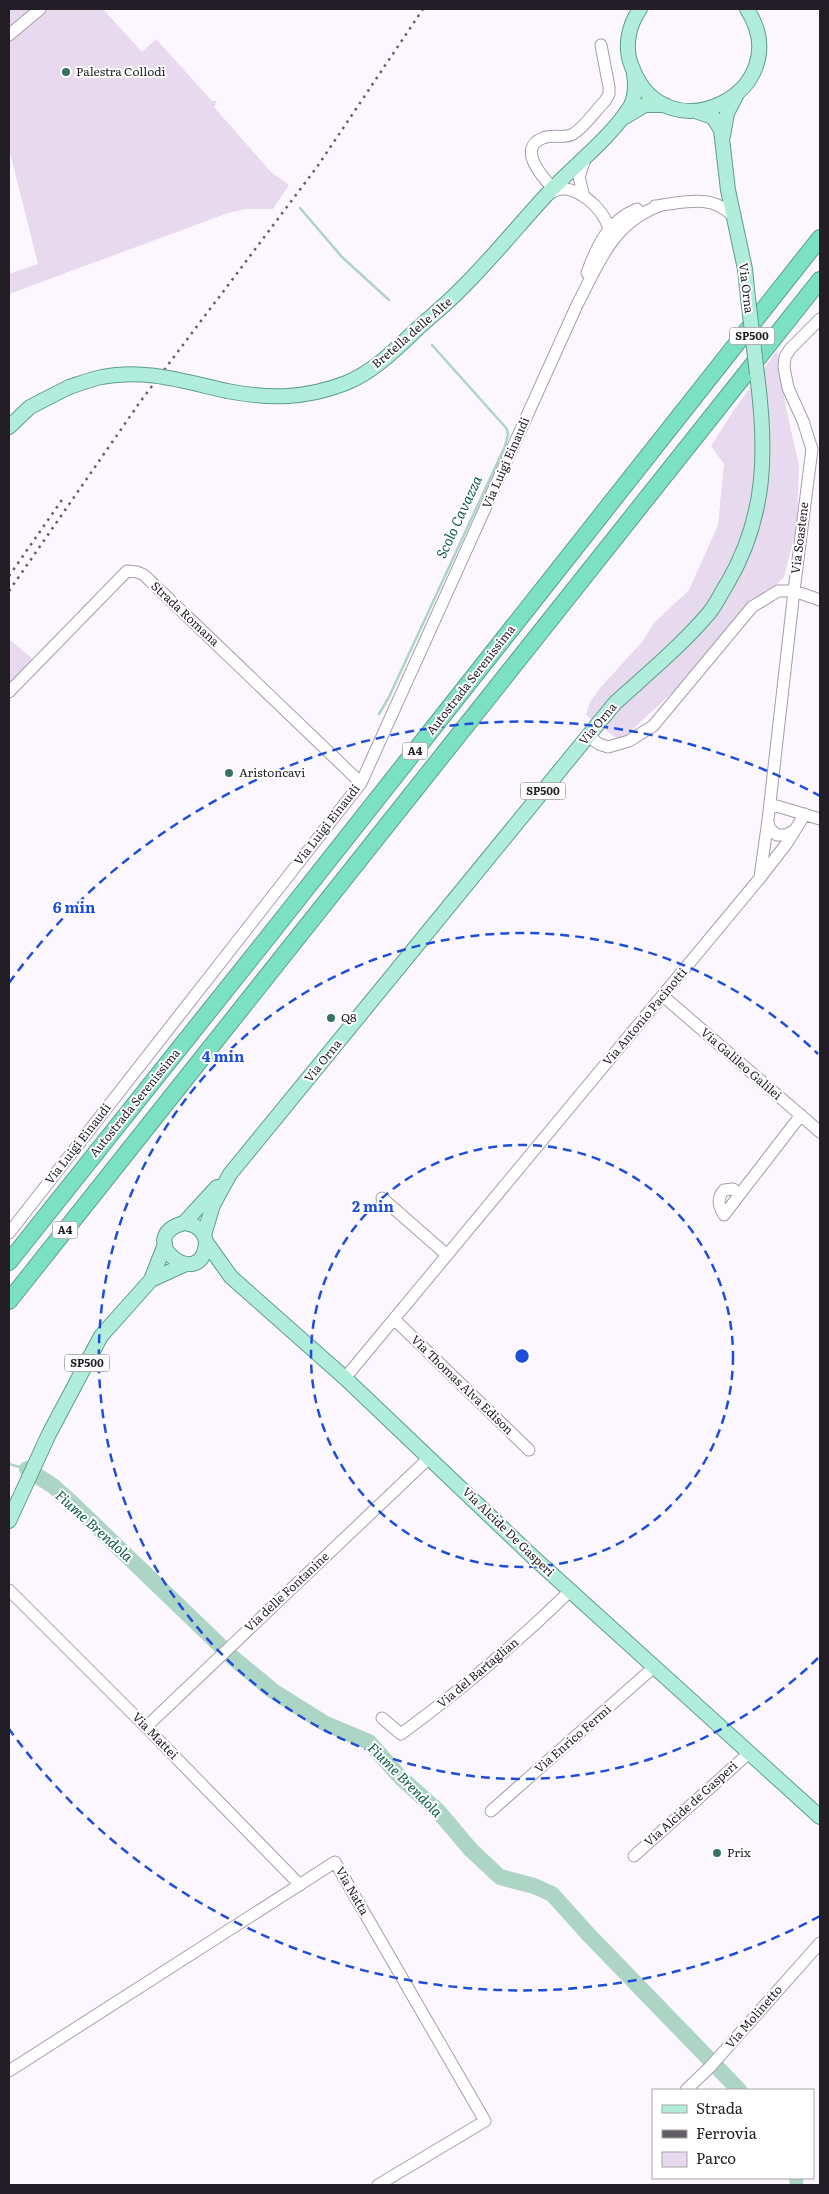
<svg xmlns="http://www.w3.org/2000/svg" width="829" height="2194" viewBox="0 0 829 2194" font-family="Literata,serif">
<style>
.green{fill:#e7d9ee}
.water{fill:#acd5c6}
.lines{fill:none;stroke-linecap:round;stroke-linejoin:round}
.stream{stroke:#acd5c6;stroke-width:2.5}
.river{stroke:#acd5c6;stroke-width:16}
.minor-casing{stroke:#a79cac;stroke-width:13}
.major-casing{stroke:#5d9d8b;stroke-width:16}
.highway-casing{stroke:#5d9d8b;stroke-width:18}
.minor{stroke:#fff;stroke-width:11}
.major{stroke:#b0edda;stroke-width:14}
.highway{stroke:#7ce1c2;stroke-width:16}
.rail{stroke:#635e65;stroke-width:2.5;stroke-dasharray:2.5 5;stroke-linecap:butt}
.major-bridge-casing{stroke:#5d9d8b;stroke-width:16;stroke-linecap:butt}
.major-bridge{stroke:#b0edda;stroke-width:14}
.ring{fill:none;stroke:#1d4ed8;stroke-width:2.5;stroke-dasharray:9 6}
.poi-dot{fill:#347360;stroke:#fff;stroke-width:2}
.labels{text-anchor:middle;stroke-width:4;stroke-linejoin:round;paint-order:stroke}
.shield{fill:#fff;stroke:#656266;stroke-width:1}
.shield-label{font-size:11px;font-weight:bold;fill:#231e25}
.poi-label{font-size:12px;fill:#231e25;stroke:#fff;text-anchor:start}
.street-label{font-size:12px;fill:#231e25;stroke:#fff}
.water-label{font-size:14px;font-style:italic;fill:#0f5c49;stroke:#fff}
.centre{fill:#1d4ed8;stroke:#fff;stroke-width:2.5}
.ring-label{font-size:15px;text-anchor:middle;font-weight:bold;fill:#1d4ed8;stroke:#fff;stroke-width:4;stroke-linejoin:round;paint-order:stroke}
</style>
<rect width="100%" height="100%" fill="#fcf7fe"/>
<path class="green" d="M9 9H103L142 52 156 39 212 101H217L214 107 271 172 289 185 273 209H245L228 213 9 294V274L38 264 9 149Z
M777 350 786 408 799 466 797 526 784 577 726 633 689 677 620 741 586 715 590 702 601 687 642 642 654 623 689 590 718 525 724 464 711 446 734 410Z
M10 640 34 660 9 685V642Z"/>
<path class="water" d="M720 2059 749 2090H732L711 2070Z
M789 2178H803V2185H790Z"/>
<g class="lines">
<path class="stream" d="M300 208 342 257 389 300
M379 714 389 697 505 446 508 435 507 429 432 345
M9 1464 27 1469"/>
<path class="river" d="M27 1469 53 1486 71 1502 232 1657 273 1691 324 1723 369 1742 401 1778 438 1811 471 1850 500 1877 534 1886 552 1894 588 1934 739 2090"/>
<g class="minor-casing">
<path id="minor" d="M9 35 40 9
M553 188C543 178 516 148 543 138 552 134 564 139 573 134 585 127 595 111 605 101L609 94V87L601 45
M549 194C554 191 558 189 563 189 582 188 612 217 609 236
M584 197 579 177 585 159
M655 206C684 202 715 193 734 218
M587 273C597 245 609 220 637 209
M9 692 127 571 137 572 144 575 361 783
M588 736 599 744 608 747 629 741 653 726 752 607 778 591H794L812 449 803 421 788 388 784 367 785 357 790 349 820 319
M770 804 820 819
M768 822 770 829 777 835H786L795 830
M760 877 768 820 794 591 820 600
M663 996 820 1132
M740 1194 724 1215C718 1205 717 1198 724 1190L733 1189 740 1194 801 1115
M382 1198 447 1255
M9 1233 361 783 577 305C599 263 613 221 662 205
M395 1320 529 1450
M345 1378 760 878 787 843 805 814
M9 1590 146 1727 300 1885
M382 1718 401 1734C461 1690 517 1643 570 1591
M146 1727 429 1458
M491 1811 654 1667
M634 1856 749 1753
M9 2071 335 1862 485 2121 378 2185
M686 2090 710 2067 820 1943"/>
</g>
<g class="major-casing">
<path id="major" d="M640 9C628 26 624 48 632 67 665 158 800 92 747 9
M698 112 713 117 721 130 728 190 745 269 748 298
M625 117 645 105H665
M723 136 727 113 736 96
M227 391C269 399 305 399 346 383 373 372 394 351 415 331 429 318 444 306 457 293 491 260 520 223 552 189 577 163 610 138 630 107 636 96 636 86 634 74
M9 427 30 407 69 387
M184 1223C196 1224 204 1230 206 1242 203 1295 130 1238 184 1223L217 1187
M204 1235 213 1205 230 1174 615 703C647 674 681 646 709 613 716 605 721 593 727 584 767 516 767 450 757 374
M206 1242 231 1277 345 1378 534 1558 820 1817
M151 1280 186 1264
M9 1521 49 1434 101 1336 151 1280 165 1244"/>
</g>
<g class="highway-casing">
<path id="highway" d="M9 1262 276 927 820 238
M9 1301 820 280"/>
</g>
<use href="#minor" class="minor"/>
<use href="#major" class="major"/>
<use href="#highway" class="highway"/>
<path class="rail" d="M9 576 64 497
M9 591 140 402 317 167 423 9"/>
<g class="major-bridge-casing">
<path id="major-bridge" d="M748 298 757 374
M69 387C79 384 91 379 102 377 144 368 186 382 227 391"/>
</g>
<use href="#major-bridge" class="major-bridge"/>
</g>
<g class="ring">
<circle cx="522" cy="1356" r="211"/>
<path d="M818 1658A423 423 0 1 1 818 1054"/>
<path d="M820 1916A634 634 0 0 1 9 1729M9 983A634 634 0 0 1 820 796"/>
</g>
<g class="poi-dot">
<circle cx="66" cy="72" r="5"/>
<circle cx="229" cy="773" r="5"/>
<circle cx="331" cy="1018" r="5"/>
<circle cx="717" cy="1853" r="5"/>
</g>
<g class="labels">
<g class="shield">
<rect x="729.5" y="327.5" width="45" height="17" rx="4"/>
<rect x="402.5" y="742.5" width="25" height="17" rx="4"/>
<rect x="520.5" y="782.5" width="45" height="17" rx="4"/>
<rect x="52.5" y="1221.5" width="25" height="17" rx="4"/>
<rect x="64.5" y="1354.5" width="45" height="17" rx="4"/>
</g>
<g class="shield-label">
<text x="752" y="340">SP500</text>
<text x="415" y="755">A4</text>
<text x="543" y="795">SP500</text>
<text x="65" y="1234">A4</text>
<text x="87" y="1367">SP500</text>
</g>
<g class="poi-label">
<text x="76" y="76">Palestra Collodi</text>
<text x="239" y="777">Aristoncavi</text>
<text x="341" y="1022">Q8</text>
<text x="727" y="1857">Prix</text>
</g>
<g class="street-label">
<text transform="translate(746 288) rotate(83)" y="4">Via Orna</text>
<text transform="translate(412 333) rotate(-41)" y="4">Bretella delle Alte</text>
<text transform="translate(506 463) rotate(-66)" y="4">Via Luigi Einaudi</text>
<text transform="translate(800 538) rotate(-83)" y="4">Via Soastene</text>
<text transform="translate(185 614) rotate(43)" y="4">Strada Romana</text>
<text transform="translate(471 680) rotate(-52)" y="4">Autostrada Serenissima</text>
<text transform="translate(598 724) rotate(-50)" y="4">Via Orna</text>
<text transform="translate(327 825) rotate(-52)" y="4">Via Luigi Einaudi</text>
<text transform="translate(645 1017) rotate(-50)" y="4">Via Antonio Pacinotti</text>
<text transform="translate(323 1061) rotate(-51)" y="4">Via Orna</text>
<text transform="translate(741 1064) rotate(41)" y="4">Via Galileo Galilei</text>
<text transform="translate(135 1103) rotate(-51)" y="4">Autostrada Serenissima</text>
<text transform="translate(78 1144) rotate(-52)" y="4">Via Luigi Einaudi</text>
<text transform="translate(462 1385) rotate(44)" y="4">Via Thomas Alva Edison</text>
<text transform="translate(508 1532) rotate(44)" y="4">Via Alcide De Gasperi</text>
<text transform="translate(287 1592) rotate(-43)" y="4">Via delle Fontanine</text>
<text transform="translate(478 1673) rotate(-40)" y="4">Via del Bartaglian</text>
<text transform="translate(155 1736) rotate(46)" y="4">Via Mattei</text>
<text transform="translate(573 1739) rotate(-41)" y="4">Via Enrico Fermi</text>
<text transform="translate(691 1804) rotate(-42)" y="4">Via Alcide de Gasperi</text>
<text transform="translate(352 1891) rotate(60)" y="4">Via Natta</text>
<text transform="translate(754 2017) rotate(-49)" y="4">Via Molinetto</text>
</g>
<g class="water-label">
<text transform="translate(459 517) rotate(-65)" y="5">Scolo Cavazza</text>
<text transform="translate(94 1526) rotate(42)" y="5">Fiume Brendola</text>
<text transform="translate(405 1780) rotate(45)" y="5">Fiume Brendola</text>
</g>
</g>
<circle cx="522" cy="1356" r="8" class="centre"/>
<g class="ring-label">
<text x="74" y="913">6 min</text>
<text x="223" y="1062">4 min</text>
<text x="373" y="1212">2 min</text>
</g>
<rect width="829" height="2194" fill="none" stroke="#231e25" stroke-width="20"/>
<rect x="652" y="2089" width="162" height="90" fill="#ffffff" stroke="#a7a5a8"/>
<rect x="662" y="2105" width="25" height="8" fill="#b0edda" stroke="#a7a5a8"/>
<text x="696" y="2114" font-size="15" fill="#231e25">Strada</text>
<rect x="662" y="2130" width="25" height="8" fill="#635e65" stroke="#a7a5a8"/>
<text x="696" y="2139" font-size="15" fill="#231e25">Ferrovia</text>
<rect x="662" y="2152" width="25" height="15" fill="#e7d9ee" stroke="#a7a5a8"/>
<text x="696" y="2164" font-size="15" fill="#231e25">Parco</text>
</svg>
